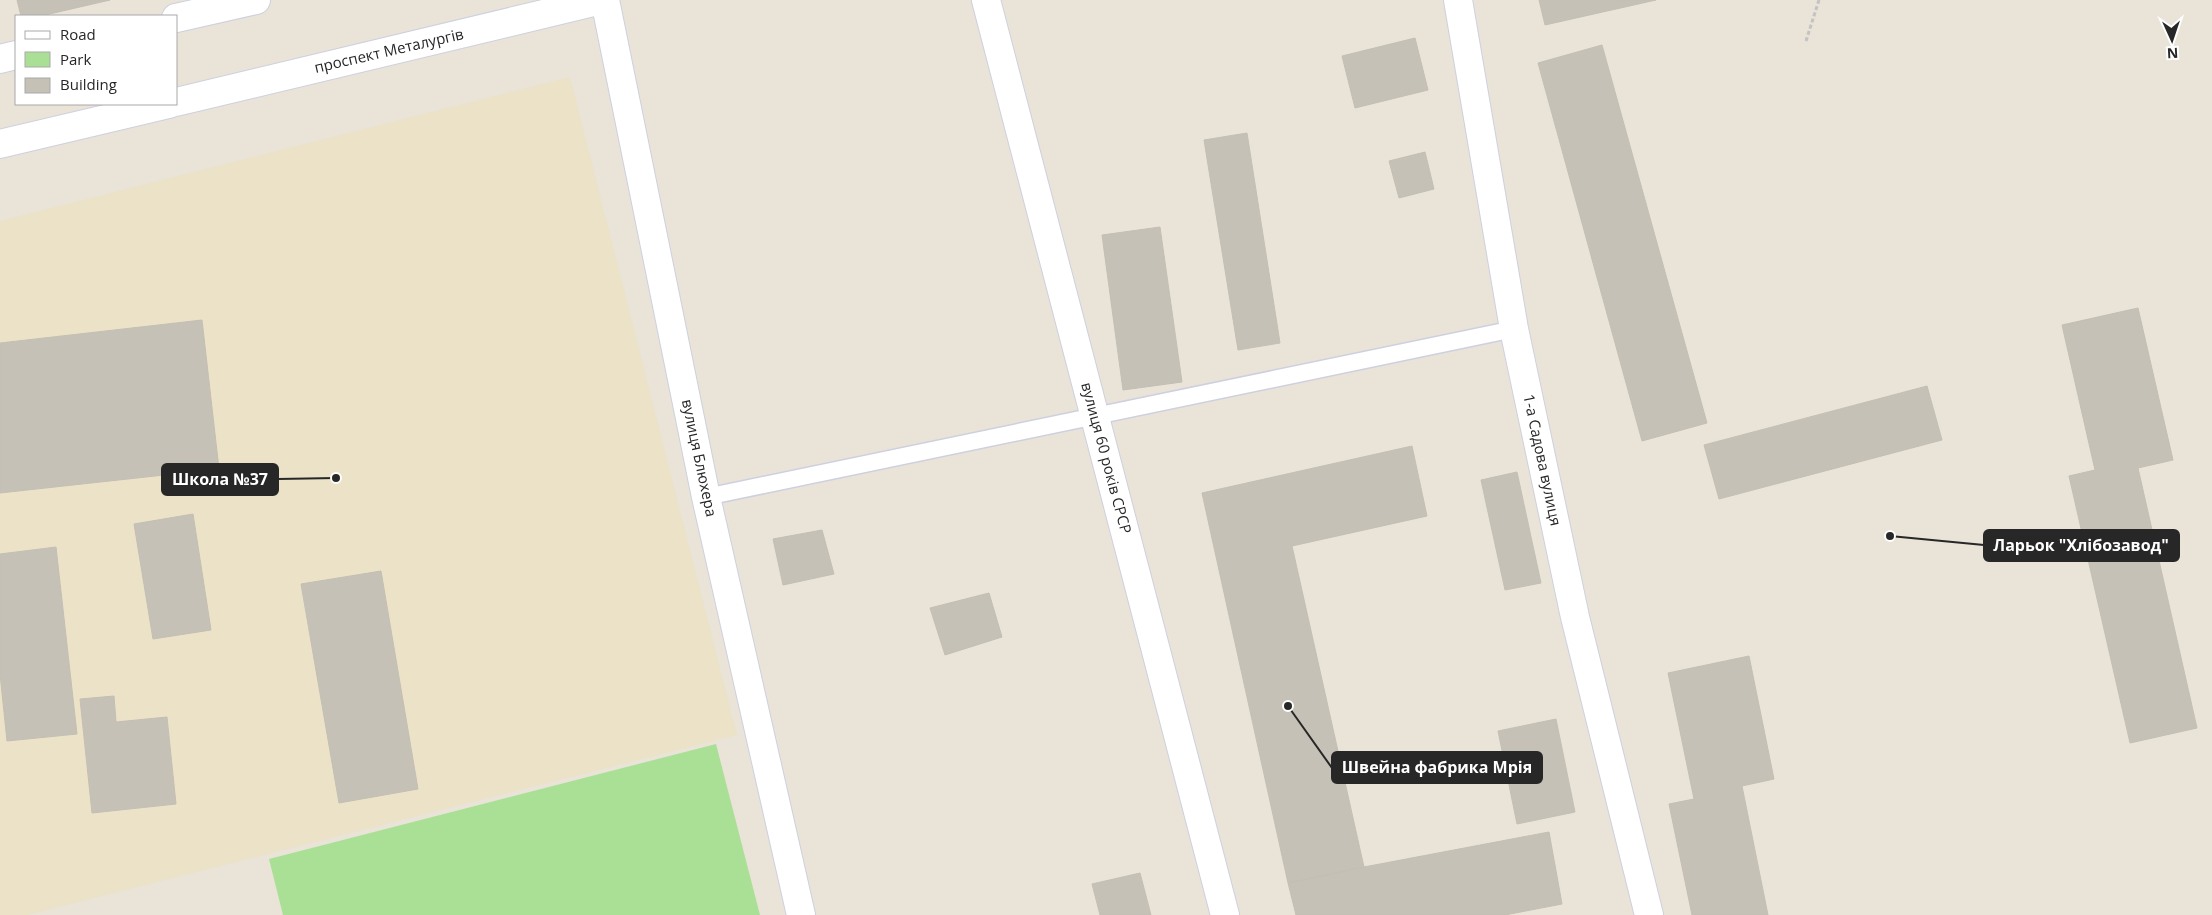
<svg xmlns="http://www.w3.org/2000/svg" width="2212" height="915" viewBox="0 0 2212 915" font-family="'Open Sans',sans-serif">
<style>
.education{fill:#ebe2c8}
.green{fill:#aae095}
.building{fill:#c5c1b7;stroke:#c4bfb3}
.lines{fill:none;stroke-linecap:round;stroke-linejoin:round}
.lane-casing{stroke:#ced0e0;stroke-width:19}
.street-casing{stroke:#ced0e0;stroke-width:30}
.secondary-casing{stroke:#ced0e0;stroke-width:30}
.path{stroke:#c3c3c3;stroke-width:3;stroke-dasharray:4 2.5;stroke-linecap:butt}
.lane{stroke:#fff;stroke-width:16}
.street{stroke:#fff;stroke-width:28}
.secondary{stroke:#fff;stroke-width:28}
.labels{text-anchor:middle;stroke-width:4;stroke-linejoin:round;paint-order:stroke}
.street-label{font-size:15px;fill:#272727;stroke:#fff}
.leader{fill:none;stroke:#272727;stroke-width:2}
.callout-dot{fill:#272727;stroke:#fff;stroke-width:2}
.callout{fill:#272727;stroke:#272727;stroke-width:2}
.callout-label{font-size:16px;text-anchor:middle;font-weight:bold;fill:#fff}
</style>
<rect width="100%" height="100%" fill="#e9e3d8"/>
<path class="education" d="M570 77 737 735 27 915H0V221Z"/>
<path class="green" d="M716 744 760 915H283L269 859Z"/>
<path class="building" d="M17 0H110L41 16H21Z
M1539 0H1656L1545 25Z
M1415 38 1428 90 1355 108 1342 56Z
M1602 45 1707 423 1642 441 1538 63Z
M1247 133 1280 343 1238 350 1204 140Z
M1425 152 1434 189 1399 198 1389 161Z
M1160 227 1182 382 1123 390 1102 235Z
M2138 308 2173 460 2138 468 2197 728 2130 743 2069 476 2095 470 2062 325Z
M202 320 219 469 0 493V343Z
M1927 386 1942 440 1719 499 1704 445Z
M1412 446 1427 516 1292 546 1364 867 1288 883 1202 493Z
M1517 472 1541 583 1505 590 1481 480Z
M193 514 211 630 153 639 134 524Z
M822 530 834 574 783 585 773 539Z
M56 547 77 734 7 741 0 674V554Z
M381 571 418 789 339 803 301 584Z
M989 593 1002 637 945 655 930 608Z
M1749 656 1774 779 1742 786 1768 915H1692L1669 804 1694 799 1668 673Z
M114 696 116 722 167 717 176 804 92 813 80 699Z
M1556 719 1575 812 1517 824 1498 731Z
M1549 832 1562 904 1505 915H1296L1288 883 1364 867Z
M1140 873 1151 915H1100L1092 884Z"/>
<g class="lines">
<g class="lane-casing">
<path id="lane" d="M706 497 1514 329"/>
</g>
<g class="street-casing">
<path id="street" d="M605 0 706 497 801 915
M986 0 1225 915
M1458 0 1514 329 1575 617 1649 915"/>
</g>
<g class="secondary-casing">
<path id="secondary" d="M176 18 256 0
M0 59 16 55
M176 102 602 0
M0 144 169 104"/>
</g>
<path class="path" d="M1806 41 1819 0"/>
<use href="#lane" class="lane"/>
<use href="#street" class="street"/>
<use href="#secondary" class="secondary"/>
</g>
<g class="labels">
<g class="street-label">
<text transform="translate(389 51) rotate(-13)" y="5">проспект Металургів</text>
<text transform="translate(699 458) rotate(78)" y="5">вулиця Блюхера</text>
<text transform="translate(1106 458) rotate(75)" y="5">вулиця 60 років СРСР</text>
<text transform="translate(1542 460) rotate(78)" y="5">1-а Садова вулиця</text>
</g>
</g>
<path class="leader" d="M336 478L278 479M1890 536L1984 545M1288 706L1332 768"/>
<g class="callout-dot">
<circle cx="336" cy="478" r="5"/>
<circle cx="1890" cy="536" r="5"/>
<circle cx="1288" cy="706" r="5"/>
</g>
<g class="callout">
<rect x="162" y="464" width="116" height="31" rx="5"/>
<rect x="1984" y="530" width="195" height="31" rx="5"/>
<rect x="1332" y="752" width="210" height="31" rx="5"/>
</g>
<g class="callout-label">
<text x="220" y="485">Школа №37</text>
<text x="2081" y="551">Ларьок "Хлібозавод"</text>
<text x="1437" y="773">Швейна фабрика Мрія</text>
</g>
<rect x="15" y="15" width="162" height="90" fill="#ffffff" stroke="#a9a9a9"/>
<rect x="25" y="31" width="25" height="8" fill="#ffffff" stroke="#a9a9a9"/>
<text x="60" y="40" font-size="15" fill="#272727">Road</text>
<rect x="25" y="52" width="25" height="15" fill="#aae095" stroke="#a9a9a9"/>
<text x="60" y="65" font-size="15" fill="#272727">Park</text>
<rect x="25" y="78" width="25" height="15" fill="#c5c1b7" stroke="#a9a9a9"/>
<text x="60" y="90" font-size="15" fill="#272727">Building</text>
<g transform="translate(2172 40) rotate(177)" stroke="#ffffff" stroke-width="4" paint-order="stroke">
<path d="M0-4L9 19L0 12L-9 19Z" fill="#272727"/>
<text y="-8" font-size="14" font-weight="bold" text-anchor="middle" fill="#272727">N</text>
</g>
</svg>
